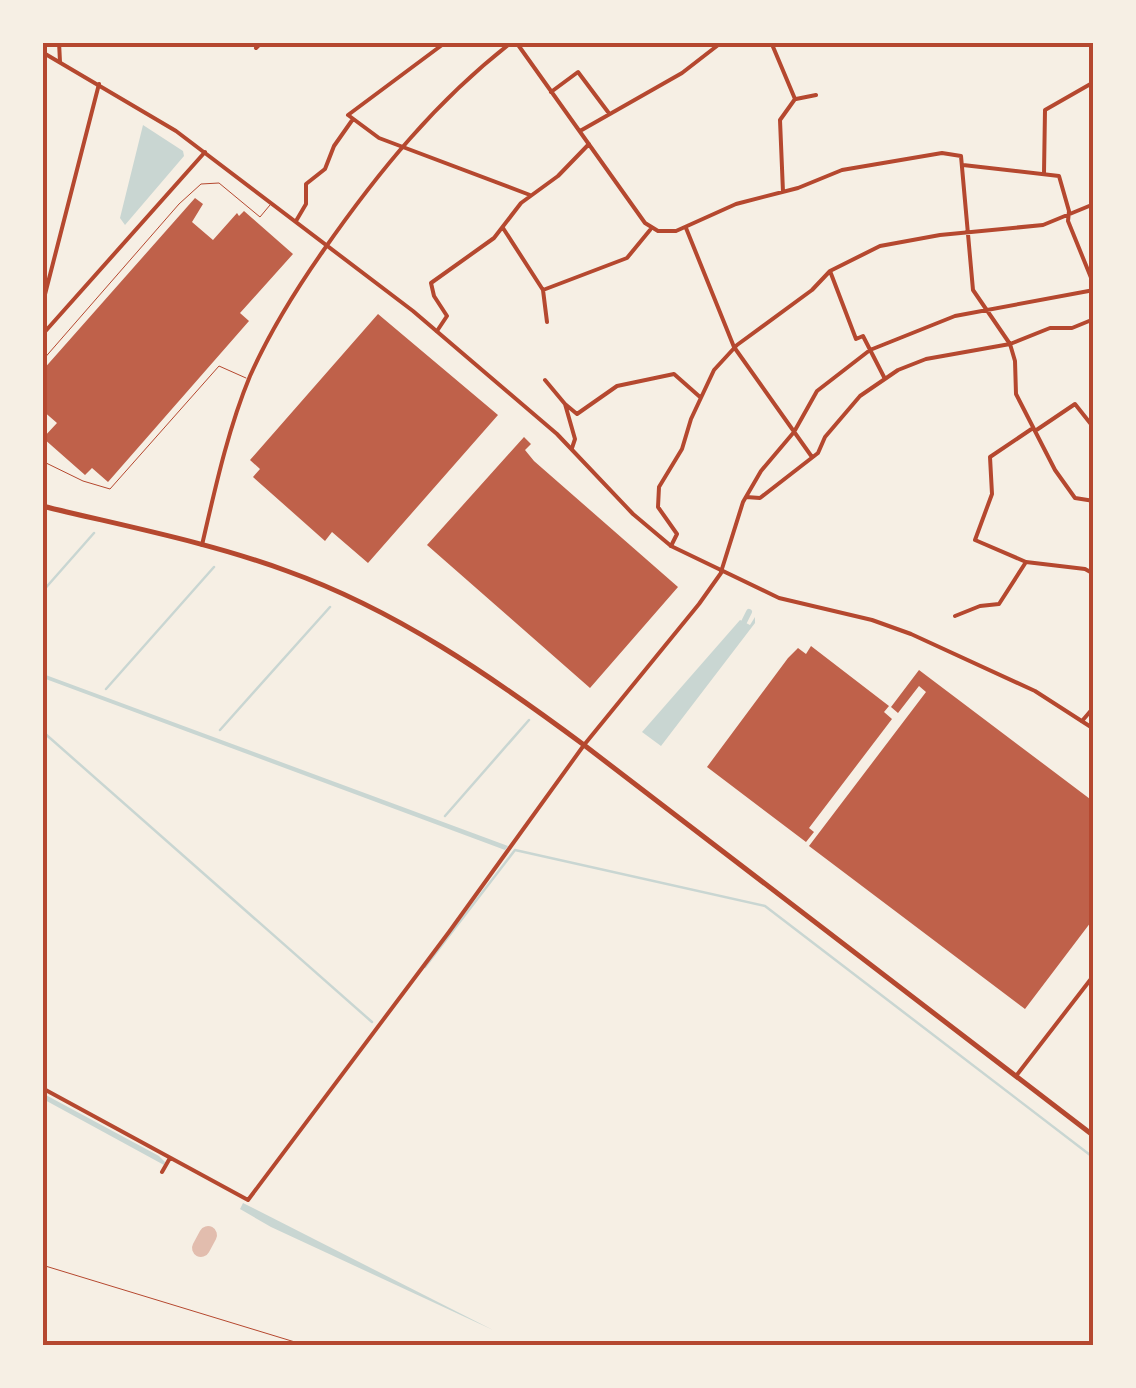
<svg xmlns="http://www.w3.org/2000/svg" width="1136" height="1388" viewBox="0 0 1136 1388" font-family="'Fira Sans Condensed',sans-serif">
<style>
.water{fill:#c9d6d2}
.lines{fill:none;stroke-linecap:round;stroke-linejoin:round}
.stream{stroke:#c9d6d2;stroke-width:2.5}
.canal{stroke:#c9d6d2;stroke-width:6}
.taxiway{stroke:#e2bdae;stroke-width:18}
.building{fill:#bf614a}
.path{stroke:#b5482f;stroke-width:1}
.service{stroke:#b5482f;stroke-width:1}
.minor{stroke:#b5482f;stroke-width:4}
.tertiary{stroke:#b5482f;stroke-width:4}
.primary{stroke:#b5482f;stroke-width:5}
.neatline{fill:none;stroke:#b5482f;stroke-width:4}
</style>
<rect width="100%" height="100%" fill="#f6efe4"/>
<path class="water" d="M143 125 183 151 184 156 125 225 120 218Z
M755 617V623L661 746 642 732 740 620 750 625Z
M43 674 508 846 505 850 43 678Z
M42 1093 159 1156 165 1162 164 1165 43 1099Z
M243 1203 493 1330 271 1227 240 1209Z"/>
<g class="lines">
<path class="stream" d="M42 592 94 533
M106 689 214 567
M220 730 330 607
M42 731 372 1022
M445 816 529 720
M425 967 515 850 765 906 1094 1158"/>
<path class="canal" d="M744 622 749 612"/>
<path class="taxiway" d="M201 1248 208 1235"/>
</g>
<path class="building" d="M195 198 203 204 192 222 213 240 237 213 239 216 244 211 293 254 240 313 249 321 108 482 92 468 85 475 43 438 57 423 42 410V371Z
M378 314 498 415 368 563 332 532 325 541 253 477 260 469 250 460Z
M524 437 531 444 525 450 534 461 678 587 590 688 427 545Z
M811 646 889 706 884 712 892 719 809 828 814 832 806 842 707 767 788 658 798 648 806 654Z
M919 670 1094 802V918L1025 1009 809 846 926 692 919 686 898 713 891 707Z"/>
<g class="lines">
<path class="path" d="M42 1265 308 1346"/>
<path class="service" d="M42 361 179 204 201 184 219 183 260 217 270 205
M42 461 83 481 110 489 219 366 246 378"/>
<path class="minor" d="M59 42 60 62
M446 42 348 115 379 138 530 195
M516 42 645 223 658 231H676L736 204 798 188 842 170 942 153 961 156 973 290 1010 344 1015 361 1016 394 1055 470 1075 498 1094 501
M771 42 795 99 780 120 783 192
M256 48 262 42
M551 92 578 72 608 112
M796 99 816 95
M580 131 682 73 722 42
M963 165 1059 176 1069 211 1068 221 1094 285
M1044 173 1045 110 1094 82
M296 221 306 204V184L325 169 334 146 353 119
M503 228 543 290 547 322
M686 228 734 347 812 457
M830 271 856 339 863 336 884 377
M543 290 627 258 650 230
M42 306 99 84
M437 331 447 316 434 296 431 283 494 238 521 203 558 176 589 144
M42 335 205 152
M545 380 565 404
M1033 428 990 457 992 494 975 540 1026 562 1085 569 1094 574
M1035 431 1075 404 1094 428
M572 448 575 439 565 404 577 414 617 386 674 374 700 397
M746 497 760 498 818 453 825 437 860 396 898 370 926 359 1010 344 1050 328H1072L1094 319
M671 546 677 534 658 507 659 487 682 449 691 419 714 370 737 345 812 290 830 271 880 246 940 235 1043 225 1094 204
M721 572 743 502 761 471 794 432 817 391 870 350 955 316 1094 290
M955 616 980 606 999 604 1026 562
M1082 721 1094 707
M42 1088 248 1200 449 932 584 745
M162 1172 170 1158"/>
<path class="tertiary" d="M42 52 176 131 413 311 557 434 633 514 671 546 779 598 872 620 911 634 1035 691 1094 729
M202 545C215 489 228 429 250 376 270 331 295 291 323 251 378 172 436 101 512 42
M584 745 699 604 721 573
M1016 1076 1094 975"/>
<path class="primary" d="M42 506C124 526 208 542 287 571 396 610 491 676 584 745L1094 1136"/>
</g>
<rect width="1136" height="1388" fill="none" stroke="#f6efe4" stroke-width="90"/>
<rect x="45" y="45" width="1046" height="1298" class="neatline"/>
</svg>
